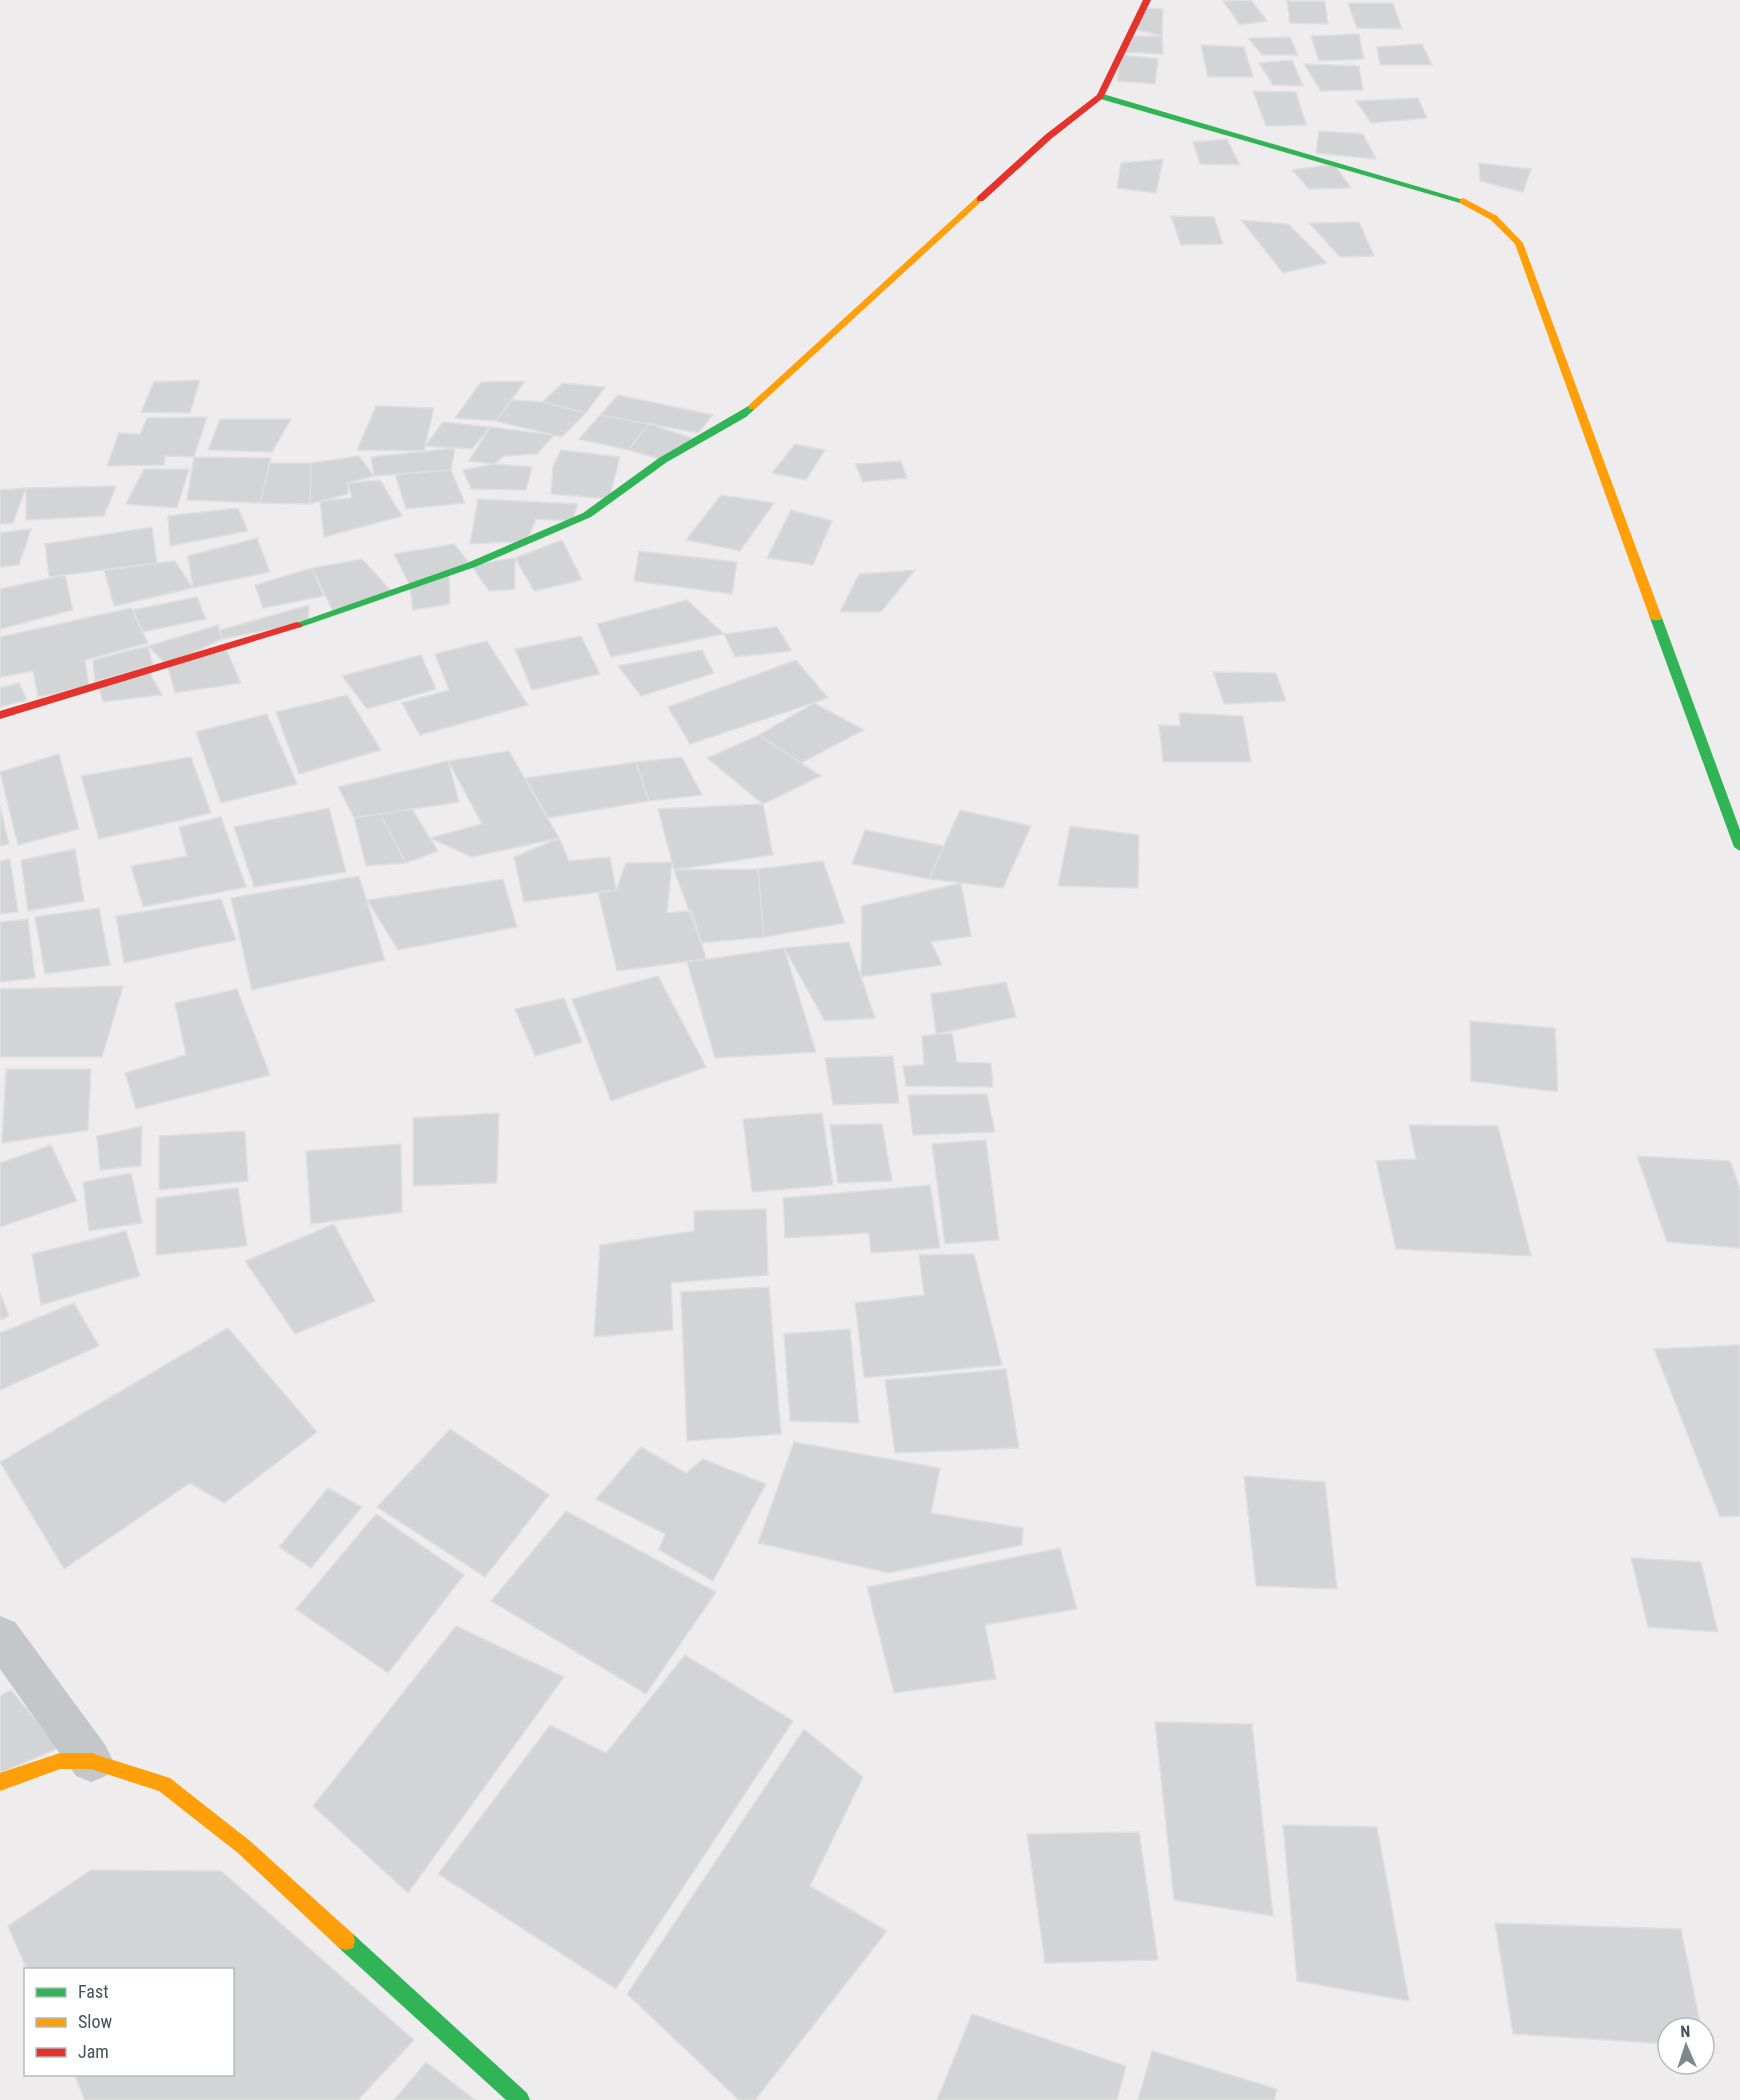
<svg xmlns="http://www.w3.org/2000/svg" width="1740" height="2100" viewBox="0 0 1740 2100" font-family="'Roboto Condensed',sans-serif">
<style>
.building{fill:#d3d4d6;stroke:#dfdfe0;stroke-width:1.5}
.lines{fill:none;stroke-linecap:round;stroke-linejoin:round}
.street{fill:#c4c7c9;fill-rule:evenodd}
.fast{fill:#30b455;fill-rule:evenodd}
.slow{fill:#ff9f0a;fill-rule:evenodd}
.jam{fill:#e5322d;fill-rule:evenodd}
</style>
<rect width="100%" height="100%" fill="#eeeced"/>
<path class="building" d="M1251 0 1267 21 1240 25 1223 1Z
M1287 1H1325L1328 24 1290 23Z
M1348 3H1393L1402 29 1357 28Z
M1144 8 1163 9 1162 36 1133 29Z
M1359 34 1364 59 1319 61 1311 36Z
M1130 36H1162L1163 54 1122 52Z
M1290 37 1298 55H1262L1248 38Z
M1422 44 1432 65H1380L1377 47Z
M1201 45 1244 47 1253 77H1208Z
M1121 55 1158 59 1155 84 1117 81Z
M1292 60 1303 86 1273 85 1259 63Z
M1304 64 1359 66 1363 90 1321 91Z
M1253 91 1296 92 1306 125 1266 126Z
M1418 98 1427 118 1371 123 1356 101Z
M1319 131 1363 134 1376 159 1316 153Z
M1227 139 1240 165 1200 164 1193 142Z
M1163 159 1156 193 1117 188 1121 163Z
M1479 163 1531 169 1523 192 1480 181Z
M1334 164 1351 188 1309 189 1292 170Z
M1171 216 1214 217 1223 244 1181 245Z
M1241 220 1288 224 1327 263 1283 273Z
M1359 222 1374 256 1340 257 1309 223Z
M200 380 190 413 141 412 154 382Z
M525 381 496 421 455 418 481 382Z
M563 383 605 387 586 413 542 402Z
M618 395 713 415 698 433 600 415Z
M511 400 542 402 586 413 562 437 496 421Z
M376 406 434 408 424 451 357 450Z
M600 415 649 424 628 450 579 439Z
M207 417 194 457 165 456 164 465 107 466 119 433 140 434 147 418Z
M220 419H291L272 452 208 450Z
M443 422 490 427 472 449 425 446Z
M649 424 698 440 663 460 628 450Z
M490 427 554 435 537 454 504 456 494 464 469 461Z
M795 444 825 450 806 480 772 473Z
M455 448 451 470 374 476 371 457Z
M561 450 620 457 609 499 551 494 553 466Z
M359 456 374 476 348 483V494L310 504 311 463Z
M194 457 271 458 260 503 187 500Z
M901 461 907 478 863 482 855 464Z
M270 463H311L310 504 260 503Z
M494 464 532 467 526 490 471 489 463 470Z
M144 469H189L177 508 126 504Z
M451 470 465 503 406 509 395 474Z
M380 480 402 516 324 537 320 501 352 498 348 483Z
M116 486 104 516 26 520V488Z
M26 488 13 523 0 524V490Z
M721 495 774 503 740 551 686 540Z
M478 499 578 504 572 521 536 519 527 541 470 544Z
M238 508 248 531 170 546 168 516Z
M791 510 832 521 813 565 767 558Z
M152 527 157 563 49 577 45 544Z
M31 529 19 565 0 567V533Z
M257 538 270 572 193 588 188 556Z
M562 540 582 580 534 591 515 558Z
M454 544 471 565 410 586 394 554Z
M639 551 737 562 732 594 634 581Z
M515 558V589L489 591 471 565Z
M362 559 393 593 334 613 312 568Z
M175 561 193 588 114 606 104 570Z
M312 568 324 596 263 608 255 585Z
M915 570 881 612H840L859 574Z
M449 573 450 604 413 610 410 586Z
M65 575 73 610 0 629V589Z
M197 597 206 619 143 632 133 610Z
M687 600 724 634 611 657 597 624Z
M309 605 308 622 222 639 220 630Z
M131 608 148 643 85 660 89 686 38 697 33 671 0 677V637Z
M218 625 222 639 167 665 148 646Z
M777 627 792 651 735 657 724 634Z
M581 636 600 674 532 690 515 649Z
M487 641 528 705 420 735 402 703 449 690 435 654Z
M148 646 153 665 95 682 93 660Z
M225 647 241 683 175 693 167 665Z
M702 650 714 673 641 696 618 666Z
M421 655 436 689 367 709 342 676Z
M796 660 828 698 690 744 668 707Z
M148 670 162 695 103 702 98 685Z
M1213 672 1276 673 1286 701 1224 704Z
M19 683 27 700 0 707V688Z
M347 695 381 750 299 774 276 712Z
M814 703 864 730 801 763 759 735Z
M1179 713 1243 716 1251 762H1163L1159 725 1180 726Z
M267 714 297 784 221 803 196 732Z
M759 735 801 763 821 776 763 804 707 758Z
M509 751 559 838 472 857 430 838 482 824 448 761Z
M59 754 79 829 18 845 0 772Z
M191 757 211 813 99 839 81 776Z
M682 757 702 795 649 801 636 762Z
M448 761 459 802 354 818 338 787Z
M636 762 649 801 548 818 525 778Z
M763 804 773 855 674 870 658 809Z
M0 806 9 844 0 846Z
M329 808 346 872 254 887 234 827Z
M412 809 438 851 406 863 380 814Z
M960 810 1031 826 1003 888 929 879Z
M380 814 406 863 366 866 354 818Z
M221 817 246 887 143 907 131 866 187 856 179 827Z
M1070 826 1139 835 1138 888 1058 886Z
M865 830 944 846 929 879 852 864Z
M559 838 569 861 610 857 616 890 524 902 514 857Z
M75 849 84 901 28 911 21 860Z
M10 859 18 912 0 914V861Z
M823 861 845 923 764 937 758 869Z
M672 862 667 913 692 910 706 959 617 971 598 892 616 890 626 863Z
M758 869 764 937 701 943 674 870Z
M359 876 385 960 252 990 231 898Z
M503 879 517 927 398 950 367 900Z
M961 883 971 936 931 942 942 965 861 977 862 906Z
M221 899 236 940 124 963 116 916Z
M99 908 110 965 45 974 35 917Z
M28 919 35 978 0 982V922Z
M849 942 875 1018 825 1021 784 948Z
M784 948 816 1052 715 1058 687 962Z
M658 976 706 1067 611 1101 572 999Z
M1006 982 1016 1017 936 1034 931 994Z
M123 986 102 1057H0V989Z
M237 989 270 1075 136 1109 125 1073 186 1055 175 1003Z
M564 998 582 1042 535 1056 515 1009Z
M1470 1021 1555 1028 1558 1092 1471 1081Z
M952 1033 957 1062 991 1063 993 1087 906 1086 903 1066 924 1065 922 1036Z
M893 1056 899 1103 833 1105 825 1058Z
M6 1069H91L88 1130 2 1143Z
M987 1094 995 1132 913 1135 908 1095Z
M499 1113 497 1183 413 1186V1118Z
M822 1113 833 1185 752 1192 743 1119Z
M882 1124 892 1181 838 1183 830 1125Z
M1409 1125 1498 1126 1531 1256 1396 1249 1376 1161 1416 1159Z
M142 1126 141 1166 100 1170 97 1136Z
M245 1131 248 1181 159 1190V1136Z
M986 1140 999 1240 945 1244 932 1144Z
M401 1144 402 1212 311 1224 306 1151Z
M51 1145 77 1201 0 1227V1163Z
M1637 1156 1730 1161 1740 1189V1248L1667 1242Z
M131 1173 142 1223 89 1231 83 1182Z
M930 1185 940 1248 871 1253 869 1233 785 1238 783 1198Z
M238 1188 247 1246 156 1255V1198Z
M766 1209 768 1275 671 1283 673 1330 594 1337 600 1245 694 1231V1211Z
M334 1224 375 1301 295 1334 245 1261Z
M126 1231 140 1276 41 1305 32 1254Z
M974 1254 1002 1365 864 1378 855 1303 924 1295 919 1255Z
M769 1287 781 1434 687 1441 681 1292Z
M0 1293 9 1316 0 1320Z
M74 1303 99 1346 0 1390V1333Z
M228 1328 317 1432 224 1503 190 1483 64 1569 0 1462Z
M850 1329 859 1423 790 1421 784 1334Z
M1740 1345V1516L1720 1517 1654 1349Z
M1006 1369 1019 1448 895 1453 885 1380Z
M450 1429 549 1495 485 1577 377 1507Z
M794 1442 940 1468 931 1513 1023 1528 1022 1545 889 1573 758 1543Z
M641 1447 686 1473 703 1459 766 1484 713 1581 659 1550 665 1534 596 1499Z
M1244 1476 1325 1482 1337 1589 1256 1586Z
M328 1488 362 1507 311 1568 279 1547Z
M566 1511 716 1592 646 1694 491 1601Z
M376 1514 464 1575 388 1673 296 1609Z
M1060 1548 1077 1609 985 1625 996 1679 894 1693 867 1587Z
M1631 1558 1701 1562 1718 1632 1648 1627Z
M456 1626 564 1677 408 1893 313 1806Z
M685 1655 793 1721 616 1989 438 1874 550 1725 606 1753Z
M11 1690 59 1748 0 1773V1696Z
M1155 1722 1252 1724 1273 1916 1174 1900Z
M804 1729 863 1777 810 1886 887 1931 755 2100H739L627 1994Z
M1283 1825 1377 1827 1409 2001 1297 1981Z
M1139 1832 1158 1960 1045 1963 1027 1834Z
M91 1870 221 1871 414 2040 358 2100H85L74 2074H232V1970H27L8 1926Z
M1495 1923 1681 1929 1701 2028H1668V2044L1513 2034Z
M972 2014 1126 2066 1117 2100H937Z
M1152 2051 1277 2089 1274 2100H1138Z
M426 2062 475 2100H394Z"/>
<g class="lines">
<path class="street" d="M0 1616 15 1622 106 1746 113 1761 106 1776 91 1782 76 1776 0 1669Z"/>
<path class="fast" d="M1097 94H1103L1467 201 1460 203 1097 98Z
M752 404 757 407 746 417 667 462 591 517 475 567 301 627 297 628 291 625 467 563 583 513 659 458Z
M1656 615 1662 618 1740 830V851L1734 847 1650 618Z
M346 1932 353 1934 527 2093 530 2100H506L339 1948 337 1941 339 1934Z"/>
<path class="slow" d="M977 197 984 199 755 409H749V405Z
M1463 198 1497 216 1523 243 1662 618 1660 620H1652L1650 618 1515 244 1491 220 1460 203 1459 201Z
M60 1753H91L170 1778 250 1841 353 1934 355 1941 353 1948 346 1950 339 1948 238 1853 159 1791 91 1769H60L0 1791V1773Z"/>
<path class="jam" d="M1143 0H1151L1103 98 1051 139 983 201H977V197L1045 135 1097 95Z
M297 622 303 625 301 627 0 719V711Z"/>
</g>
<rect x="24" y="1968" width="210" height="108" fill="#ffffff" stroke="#b4bbbd" stroke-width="1.5"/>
<rect x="36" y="1988" width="30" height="9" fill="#30b455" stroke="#b4bbbd" stroke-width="1.5"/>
<text x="78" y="1998" font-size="18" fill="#43545a">Fast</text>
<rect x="36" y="2018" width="30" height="9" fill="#ff9f0a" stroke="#b4bbbd" stroke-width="1.5"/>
<text x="78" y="2028" font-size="18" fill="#43545a">Slow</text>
<rect x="36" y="2048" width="30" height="9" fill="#e5322d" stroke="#b4bbbd" stroke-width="1.5"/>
<text x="78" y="2058" font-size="18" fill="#43545a">Jam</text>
<g transform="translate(1686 2046) rotate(357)"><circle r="28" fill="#ffffff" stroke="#b4bbbd" stroke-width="1.5"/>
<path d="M0-4.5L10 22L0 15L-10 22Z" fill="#7f898d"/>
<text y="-9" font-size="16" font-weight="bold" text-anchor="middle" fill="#43545a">N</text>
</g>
</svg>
